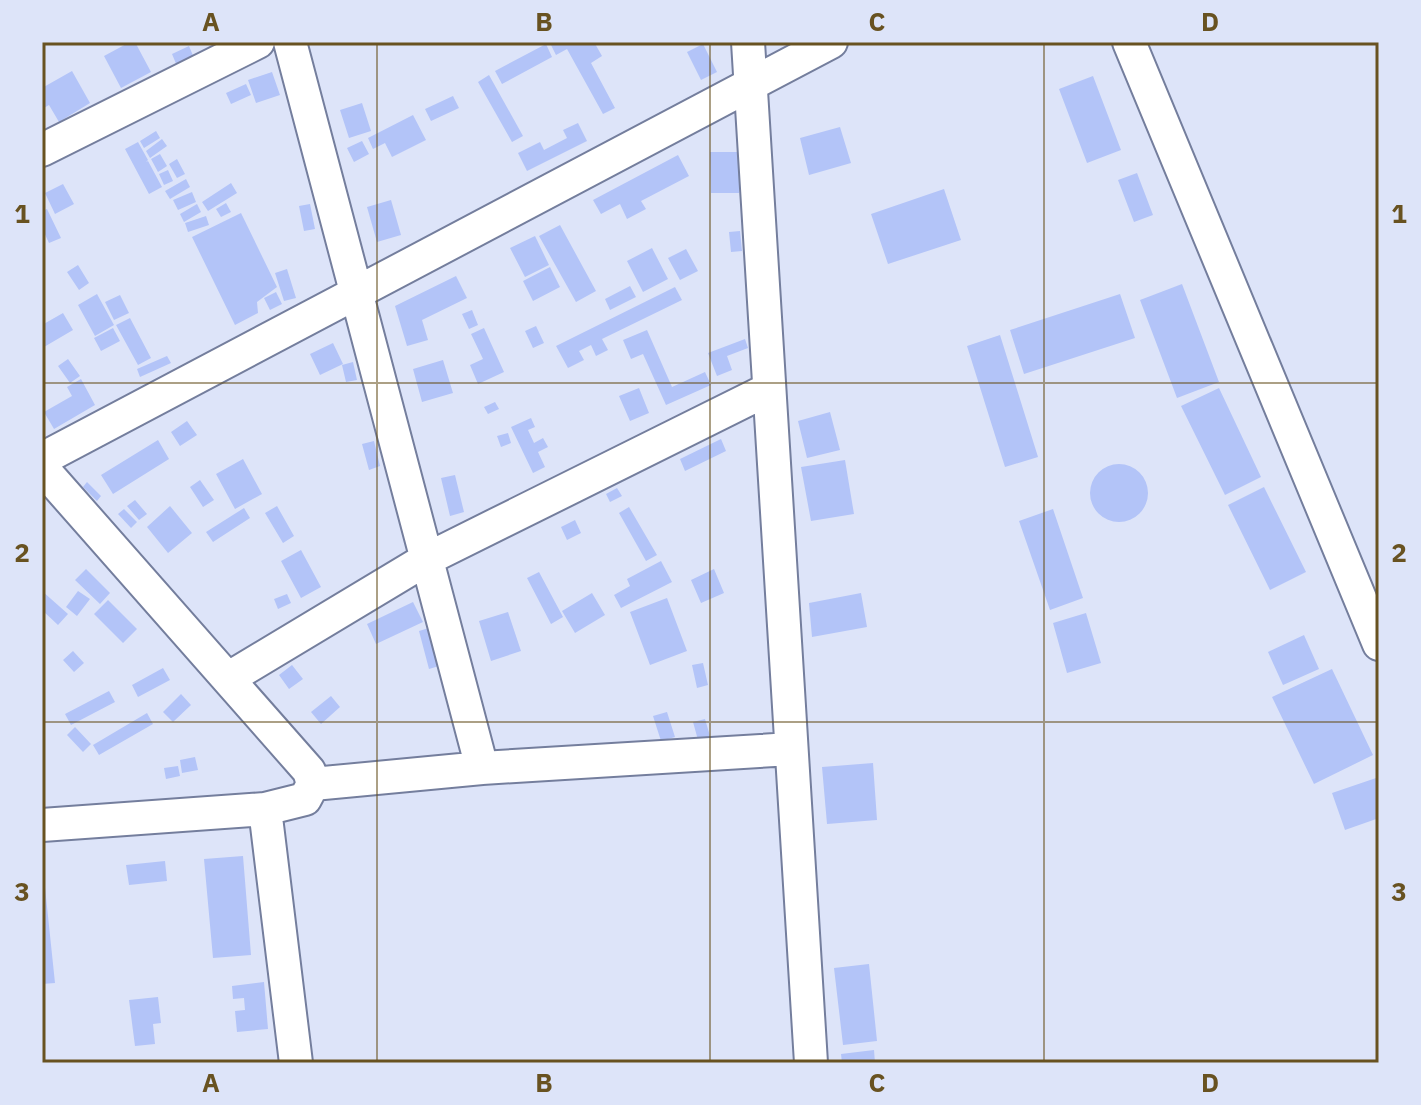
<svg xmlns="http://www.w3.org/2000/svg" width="1421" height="1105" viewBox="0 0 1421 1105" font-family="'IBM Plex Sans',sans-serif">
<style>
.building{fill:#b3c4f8}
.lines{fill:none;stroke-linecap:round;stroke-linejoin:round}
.minor-casing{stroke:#747e9d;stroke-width:36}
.minor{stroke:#fff;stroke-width:32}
.grid{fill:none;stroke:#685221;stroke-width:2;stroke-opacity:0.55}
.neatline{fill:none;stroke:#685221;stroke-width:3}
.grid-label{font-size:26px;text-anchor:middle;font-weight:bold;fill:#685221}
</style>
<rect width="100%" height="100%" fill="#dde4f9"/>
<path class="building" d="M130 42H135L151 72 121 88 104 56Z
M552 42H594L602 56 591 63 615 108 603 114 567 49 556 55 550 43Z
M546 44 552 57 502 84 495 71Z
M703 44 717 72 701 80 687 52Z
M189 46 194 58 177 66 172 54Z
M72 71 90 103 59 122 49 105 42 109V88Z
M272 72 280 95 256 103 248 80Z
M489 75 523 136 512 142 478 82Z
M1093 76 1121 150 1087 163 1059 89Z
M246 84 251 95 231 104 226 93Z
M453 96 459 108 431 121 425 109Z
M362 103 371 131 349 138 340 110Z
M413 115 426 140 392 157 385 143 373 149 368 138Z
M578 123 587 141 527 171 518 153 540 142 544 150 567 138 563 130Z
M840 127 851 163 809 175 800 138Z
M156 131 160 138 144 148 140 141Z
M162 139 167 146 150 158 146 151Z
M362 141 369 154 354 162 347 148Z
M138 142 148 160 146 162 148 161 162 187 149 194 125 149Z
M710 152H739V193H711Z
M160 154 167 166 158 172 151 159Z
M678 155 689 176 641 201 646 209 627 219 620 204 601 214 593 200Z
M177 159 185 174 177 178 169 164Z
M168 170 173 181 164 185 159 174Z
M1137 173 1153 215 1134 222 1118 180Z
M186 179 190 187 170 199 165 191Z
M231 183 237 193 208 211 202 202Z
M63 184 74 204 55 214 45 193Z
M944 189 961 240 888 264 871 214Z
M192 192 196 202 178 210 173 200Z
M391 200 401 235 377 242 367 207Z
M226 203 231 212 221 217 216 209Z
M197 204 201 212 184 222 180 214Z
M310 204 315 229 304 231 299 206Z
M47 209 61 238 49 243 42 228V211Z
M241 213 277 287 257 302 258 313 235 325 192 237Z
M206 216 209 225 188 232 185 223Z
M560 225 596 291 576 302 539 236Z
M740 231 742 251 731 252 729 232Z
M535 236 549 265 525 277 510 248Z
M652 248 668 279 643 292 627 261Z
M686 249 698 271 680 280 668 258Z
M78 265 89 283 79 290 67 272Z
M550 267 560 287 533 301 523 281Z
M287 269 296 298 284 301 275 273Z
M456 276 467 298 422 320 428 340 407 346 395 306Z
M1182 284 1219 382 1177 398 1140 300Z
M630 286 636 297 610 310 605 299Z
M675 287 682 300 602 339 608 350 596 356 591 345 579 351 584 360 568 368 556 346Z
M276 292 282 304 270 310 264 298Z
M97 294 114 325 95 336 78 305Z
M1120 294 1135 338 1024 374 1010 330Z
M120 295 129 313 114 320 105 302Z
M472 310 478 325 469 329 462 314Z
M63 313 73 330 44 347 42 325Z
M130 318 151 358 138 365 116 325Z
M536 326 544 343 533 348 525 331Z
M113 328 120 341 101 351 94 338Z
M484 328 504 372 478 384 470 365 483 359 471 334Z
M647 330 672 387 705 372 711 385 666 405 643 354 631 359 623 340Z
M1000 335 1038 457 1005 467 967 346Z
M745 339 748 348 727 356 732 370 717 376 708 353Z
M333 343 343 364 320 375 310 354Z
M167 356 171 363 140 377 137 369Z
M68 359 80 376 70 383 58 366Z
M443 360 453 393 422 402 413 369Z
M353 362 357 380 346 382 342 365Z
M81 379 95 405 54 429 44 412 72 396 67 387Z
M639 388 649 413 630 421 619 396Z
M1219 388 1261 477 1225 495 1181 406Z
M495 402 499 409 488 414 484 407Z
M830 412 840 450 807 458 798 421Z
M531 418 535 427 528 430 534 443 543 438 548 447 538 452 545 467 533 473 511 427Z
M187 421 197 435 180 446 171 432Z
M508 433 511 443 501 447 497 436Z
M721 439 726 451 685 471 680 459Z
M158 440 169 459 113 494 101 475Z
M374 441 380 466 369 470 362 444Z
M243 459 262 494 235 509 216 474Z
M845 460 854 514 811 521 801 467Z
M1090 493a29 29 0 1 1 58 0a29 29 0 1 1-58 0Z
M455 475 464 512 450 516 441 478Z
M200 480 214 500 203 507 190 487Z
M87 482 101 496 97 501 83 487Z
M1264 487 1306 572 1270 590 1228 505Z
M617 488 622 496 610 502 606 494Z
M135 500 147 514 139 520 127 506Z
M170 506 192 533 168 553 147 527Z
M277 506 294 536 283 543 265 513Z
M629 507 657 555 646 561 619 513Z
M244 508 250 518 213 542 206 532Z
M124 509 137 522 131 528 118 514Z
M1053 509 1083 598 1050 610 1019 521Z
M575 520 581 533 567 540 561 527Z
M301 550 321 587 301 598 281 561Z
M661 561 672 582 621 608 614 595 630 586 627 579Z
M86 569 110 593 100 604 75 580Z
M714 569 724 593 701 603 691 580Z
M539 572 563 617 551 624 527 578Z
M42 591 68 614 58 625 42 610Z
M78 591 90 599 77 616 66 607Z
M592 593 605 615 575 633 562 611Z
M861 593 867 627 812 637 809 603Z
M287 594 291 603 278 609 274 599Z
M667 598 687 651 650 665 630 612Z
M108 600 137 629 123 643 94 614Z
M413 602 423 622 376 644 367 624Z
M508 612 521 651 491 661 479 621Z
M1086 613 1101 663 1067 673 1053 623Z
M429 628 439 666 429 669 419 631Z
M1304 635 1319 669 1283 685 1268 652Z
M73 651 84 663 74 672 63 660Z
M703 663 708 685 697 688 692 665Z
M292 665 303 679 289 689 279 675Z
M163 668 170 680 138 697 132 685Z
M1332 669 1373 755 1314 784 1272 697Z
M109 691 115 702 71 725 65 714Z
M181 694 191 705 173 722 163 712Z
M331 696 340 707 321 724 311 712Z
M667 712 675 737 661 741 653 716Z
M147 713 153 724 99 755 93 745Z
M705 719 710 736 698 740 693 722Z
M75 727 91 744 83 752 67 735Z
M195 757 198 770 182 773 180 760Z
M873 763 877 820 827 824 822 767Z
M178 766 180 776 166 779 164 768Z
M1379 777V818L1345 830 1332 793Z
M243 856 251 955 213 958 204 859Z
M165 861 167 881 129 885 126 865Z
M42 878H44L55 983 42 984Z
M869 964 877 1041 843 1045 834 968Z
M264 982 268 1029 237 1032 235 1011 245 1010 244 998 233 999 232 986Z
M158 997 161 1023 153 1024 155 1044 135 1046 129 1000Z
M874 1050 875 1063H842L841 1054Z"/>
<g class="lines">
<g class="minor-casing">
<path id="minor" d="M290 42 482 768
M748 42 811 1063
M1129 42 1379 644
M42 150 258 42
M42 459 831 42
M42 468 309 771 313 784 305 799 265 809 42 825
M229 678 427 559 769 389
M313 784 482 768 791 749
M265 809 296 1063"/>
</g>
<use href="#minor" class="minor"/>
</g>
<path class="grid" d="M377 42V1063M710 42V1063M1044 42V1063M42 383H1379M42 722H1379"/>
<rect width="1421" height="1105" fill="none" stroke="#dde4f9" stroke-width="88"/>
<rect x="44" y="44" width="1333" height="1017" class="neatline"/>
<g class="grid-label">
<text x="211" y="31">A</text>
<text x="544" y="31">B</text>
<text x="877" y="31">C</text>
<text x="1210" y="31">D</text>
<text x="22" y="223">1</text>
<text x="1399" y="223">1</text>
<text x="22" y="562">2</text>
<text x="1399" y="562">2</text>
<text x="22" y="901">3</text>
<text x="1399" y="901">3</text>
<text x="211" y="1092">A</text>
<text x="544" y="1092">B</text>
<text x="877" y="1092">C</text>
<text x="1210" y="1092">D</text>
</g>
</svg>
